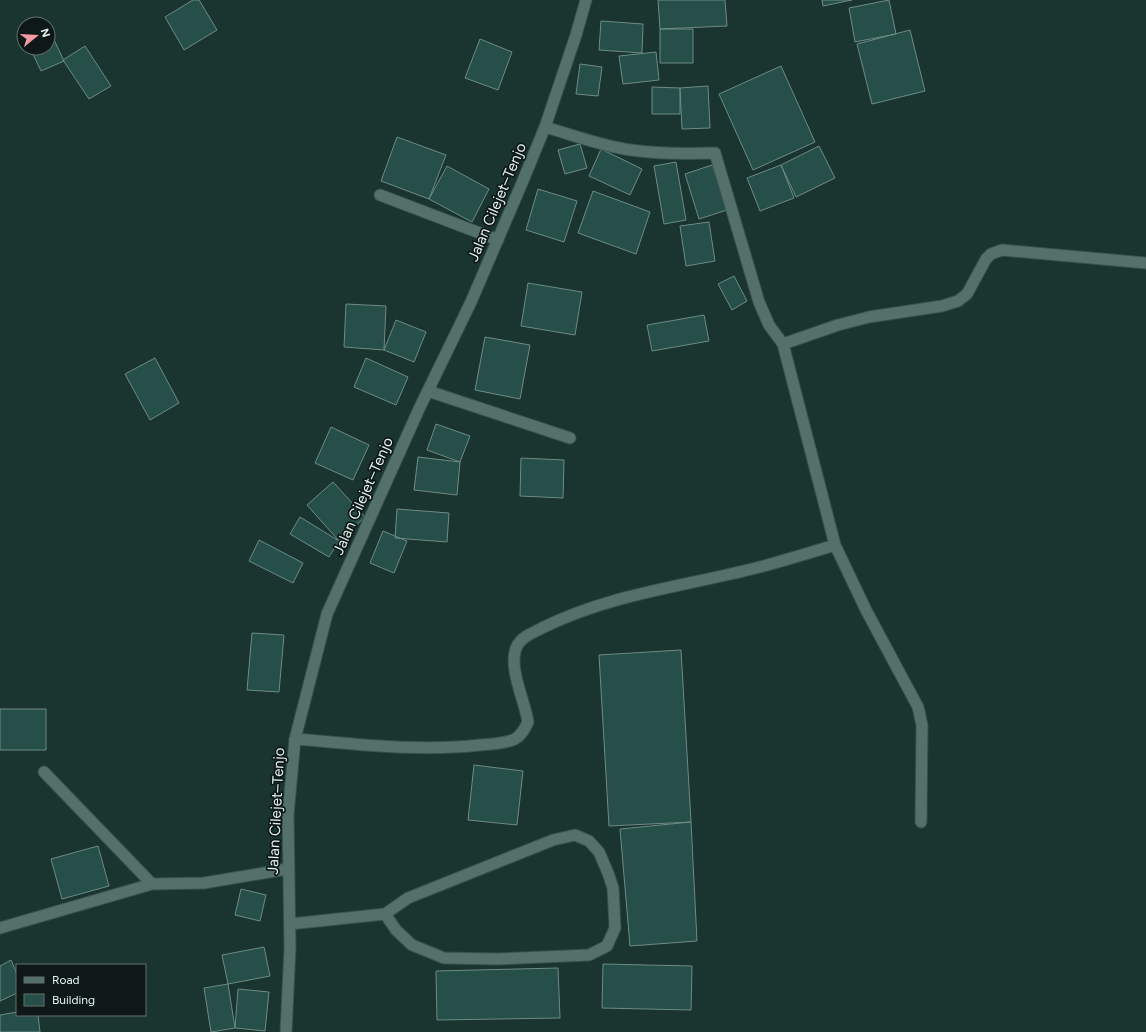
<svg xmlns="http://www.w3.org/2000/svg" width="1146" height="1032" viewBox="0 0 1146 1032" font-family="Figtree,sans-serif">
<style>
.building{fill:#254f48;stroke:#6f8b85}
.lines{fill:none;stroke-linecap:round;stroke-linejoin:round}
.service-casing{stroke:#38504c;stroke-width:13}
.minor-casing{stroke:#38504c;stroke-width:13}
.secondary-casing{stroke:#38504c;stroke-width:13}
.service{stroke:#54706a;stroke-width:11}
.minor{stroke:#54706a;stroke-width:11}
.secondary{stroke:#54706a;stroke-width:11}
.labels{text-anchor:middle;stroke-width:3.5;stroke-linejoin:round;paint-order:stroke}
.street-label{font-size:15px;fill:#e4f3f0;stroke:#0e1917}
</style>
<rect width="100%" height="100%" fill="#1a3430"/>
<path class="building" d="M193 0H199L217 30 184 50 165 17Z
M658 0H725L727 26 660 29Z
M822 0H852L823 6Z
M889 0 896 34 855 42 849 8Z
M601 21 643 24 642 53 599 50Z
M48 27 64 61 41 71 30 48H48Z
M660 29H693V63H660Z
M910 30 925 91 872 104 857 44Z
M480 39 512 52 498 90 465 78Z
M85 46 111 86 89 99 63 60Z
M656 52 659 80 623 84 619 56Z
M580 64 602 67 598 96 576 94Z
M781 66 815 142 753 170 719 94Z
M708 86 710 128 682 129 680 88Z
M652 87 680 88V114H652Z
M397 137 446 155 429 199 381 181Z
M580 144 587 168 565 174 558 150Z
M819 146 835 178 796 197 781 165Z
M601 149 642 169 630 195 589 176Z
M676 162 686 220 664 224 654 166Z
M712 165 727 210 699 219 685 174Z
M781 165 794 198 760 211 747 178Z
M447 166 489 189 472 222 429 199Z
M538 189 577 201 564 242 526 230Z
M593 191 650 212 636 254 578 233Z
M709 222 715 261 686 266 680 226Z
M734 276 747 301 732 310 718 284Z
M528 283 582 292 575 335 521 326Z
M346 304 386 306 384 350 344 347Z
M704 315 709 341 652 351 647 325Z
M396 320 426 332 414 362 384 350Z
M485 337 530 345 520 399 475 390Z
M155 358 179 403 150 420 125 374Z
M366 358 408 377 396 405 354 387Z
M436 424 470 436 460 462 427 450Z
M331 427 369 445 353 480 315 463Z
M418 457 460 462 457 495 414 490Z
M521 458 564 460 563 498 520 496Z
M333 482 365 517 339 541 307 505Z
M397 509 449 513 447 542 395 538Z
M300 517 339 541 329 557 290 534Z
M383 531 407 541 394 573 370 563Z
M259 540 303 563 293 583 249 561Z
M252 633 284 635 279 692 247 690Z
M681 650 691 822 609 826 599 655Z
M0 709H46V750H0Z
M474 765 523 771 517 825 468 820Z
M691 822 697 941 630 946 620 829Z
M98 846 109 886 62 899 51 859Z
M241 889 266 895 260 921 235 915Z
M264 947 270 976 228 984 222 955Z
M11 960 17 974V993L0 1001V966Z
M603 964 692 966 691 1010 602 1008Z
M558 968 560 1018 437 1020 436 971Z
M228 984 235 1028 211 1032 204 988Z
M238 989 269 992 265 1031 235 1028Z
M17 1012V1015H38L40 1032H0V1015Z"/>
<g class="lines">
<g class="service-casing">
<path id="service" d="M290 924 385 914 408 898 553 840 575 835 589 841 599 852 608 873 613 888 615 928 607 946 589 955 498 959 444 958 412 945 396 930 385 914"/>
</g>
<g class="minor-casing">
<path id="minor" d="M545 127C573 135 602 146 631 150 659 154 687 154 715 153L759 302 769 325 783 344 835 545 866 610 918 707 922 725 921 822
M380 195 498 240
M783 344 838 325 869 317 942 306 958 301 967 294 986 259 991 254 1002 250 1146 263
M428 391 570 438
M295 739C357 744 418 752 480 745 491 744 505 744 515 739 522 735 525 728 528 722 525 701 507 666 517 646 522 636 535 632 544 627 611 594 685 586 756 568 783 561 809 553 835 545
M44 772 152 884
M0 928 152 884 204 883 287 869"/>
</g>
<g class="secondary-casing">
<path id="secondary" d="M286 1032 290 948 288 815 295 739 327 614 419 409 471 302 522 183 545 127 576 35 586 0"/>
</g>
<use href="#service" class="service"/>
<use href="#minor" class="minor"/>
<use href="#secondary" class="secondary"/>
</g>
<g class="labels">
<g class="street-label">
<text transform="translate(497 202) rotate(-67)" y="5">Jalan Cilejet–Tenjo</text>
<text transform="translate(363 496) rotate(-66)" y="5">Jalan Cilejet–Tenjo</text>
<text transform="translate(276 811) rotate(-87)" y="5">Jalan Cilejet–Tenjo</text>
</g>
</g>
<rect x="16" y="964" width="130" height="52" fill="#0e1917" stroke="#64706e"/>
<rect x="24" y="977" width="20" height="6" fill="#54706a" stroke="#64706e"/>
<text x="52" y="984" font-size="12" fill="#e4f3f0">Road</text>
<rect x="24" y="994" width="20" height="12" fill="#254f48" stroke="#64706e"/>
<text x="52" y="1004" font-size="12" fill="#e4f3f0">Building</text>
<g transform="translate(36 36) rotate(72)"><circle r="19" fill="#0e1917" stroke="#64706e"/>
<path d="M0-3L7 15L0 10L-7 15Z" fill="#f49aa3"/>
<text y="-6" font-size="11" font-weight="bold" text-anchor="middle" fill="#e4f3f0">N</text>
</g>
</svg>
